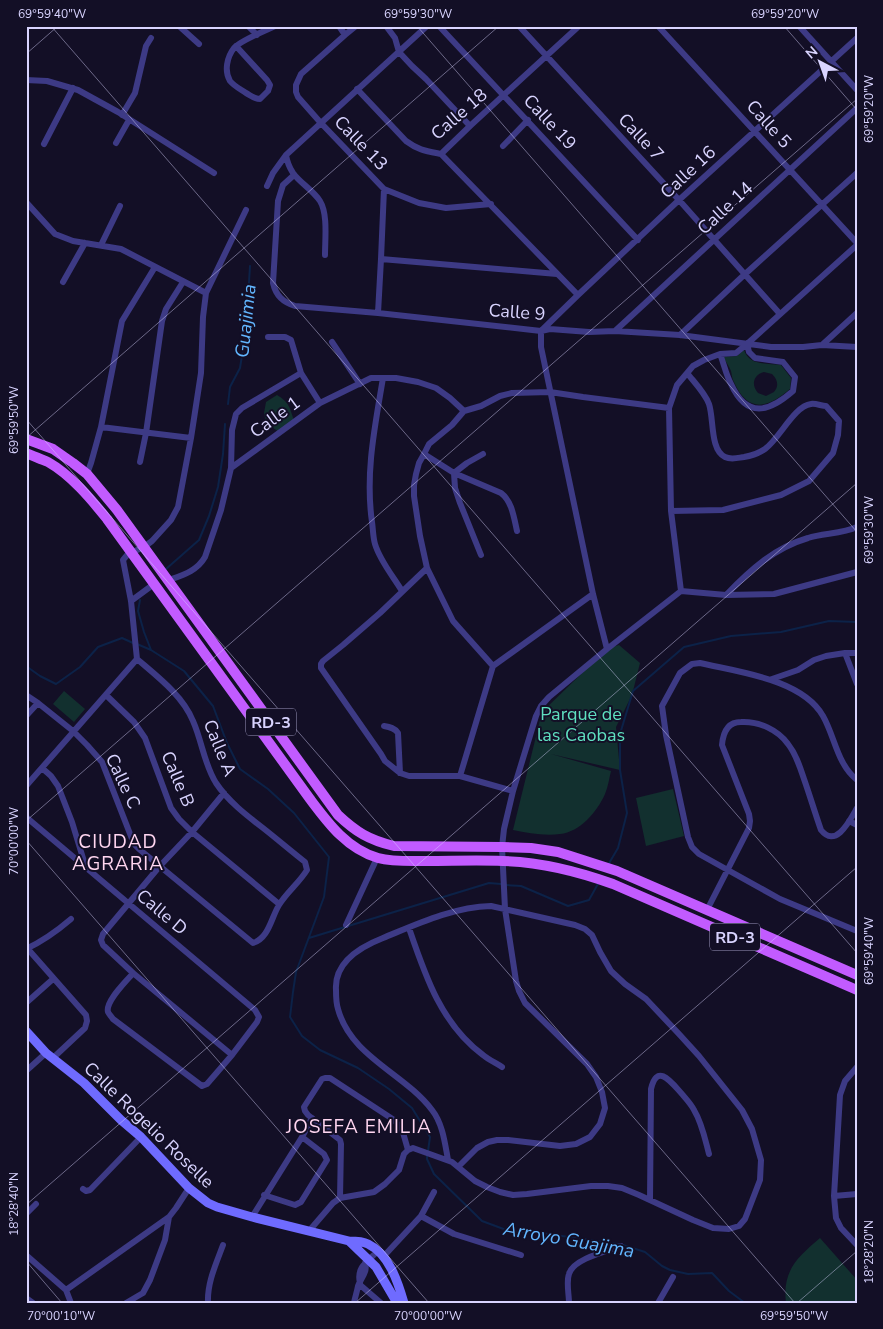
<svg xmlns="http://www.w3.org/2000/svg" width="883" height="1329" viewBox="0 0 883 1329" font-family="'Nunito Sans',sans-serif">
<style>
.green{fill:#12302f;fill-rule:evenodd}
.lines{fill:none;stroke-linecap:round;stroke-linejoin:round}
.stream{stroke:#0c2248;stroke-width:2}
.street{stroke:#3d3a85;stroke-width:6}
.secondary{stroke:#6f6bff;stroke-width:9}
.primary{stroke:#c25bff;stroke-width:10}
.ticks{fill:none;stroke:#d9d4ff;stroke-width:1;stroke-opacity:0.45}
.labels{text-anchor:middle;stroke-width:4;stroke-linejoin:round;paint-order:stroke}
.shield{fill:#130f26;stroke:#9e99be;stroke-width:1}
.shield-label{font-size:16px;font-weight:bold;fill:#d9d4ff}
.street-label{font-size:18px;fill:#d9d4ff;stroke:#130f26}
.park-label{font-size:18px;fill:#5fe0c0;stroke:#130f26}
.water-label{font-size:19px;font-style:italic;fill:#62b6ff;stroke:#130f26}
.neighbourhood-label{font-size:19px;letter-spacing:1px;fill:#ffd6f0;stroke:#130f26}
.neatline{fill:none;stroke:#d9d4ff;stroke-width:2}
.ticks-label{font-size:12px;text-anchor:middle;fill:#d9d4ff}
</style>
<rect width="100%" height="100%" fill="#130f26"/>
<path class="green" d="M744 350C749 366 767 363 781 365L791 378 790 389C768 408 748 414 734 382 732 379 732 375 731 371 729 366 726 362 723 357L737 356ZM764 372 772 374C778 380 779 386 774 392L766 396 758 393C751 385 753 375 764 372Z
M277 395C290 403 289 407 294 420L279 432 266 423 264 413 266 402Z
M619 645 640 663 632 695 616 727 620 770 551 754 611 771C609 779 608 787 605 794 597 812 580 832 560 834 544 836 528 833 513 830L542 712 607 649Z
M64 691 85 709 74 722 53 704Z
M673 789 684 836 646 846 636 798Z
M820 1238 857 1280V1303H786C782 1270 798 1257 820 1238Z"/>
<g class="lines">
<path class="stream" d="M228 404 230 387 240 368 246 330 250 266
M166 569 199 540 209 516 218 487 223 454 225 424
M140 600 138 611 144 632 151 650
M137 644 151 650 184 671 213 706 227 743 240 769 268 789 294 813 329 857 324 897 296 972 293 992 290 1017 302 1036 320 1050 358 1068 389 1089 412 1108 430 1137 428 1151
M26 666 40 676 56 684 80 667 98 647 122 638 133 643
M608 865 618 848 627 813 620 770V734L633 691 684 647 731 636 781 632 829 621 857 622
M506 885 521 886 568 906 589 900 599 882
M309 938 489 883 501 884
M427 1156V1159L434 1174 482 1221 509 1231 541 1233 618 1244
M623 1245 645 1252 662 1266 670 1270 688 1274 712 1273 729 1291 745 1303"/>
<path class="street" d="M179 26 199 44
M248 26 257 35
M339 26 345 35
M356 26 345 35 301 74 296 85V92L298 97 320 122 384 189 419 203 446 208 491 204
M386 26 395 38 399 52 412 66 426 79 470 126
M439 26 638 240
M519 26 679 200 780 314
M658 26 857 243
M799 26 857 90
M236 46 267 80 270 85 268 91 260 99C254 99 250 95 246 93 240 89 234 86 230 81 224 71 227 57 234 48 241 40 265 31 275 26
M26 80 47 81 78 90 118 112 214 173
M357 89 406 141C418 150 426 151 441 154
M122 115 135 93 146 46 151 38
M116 143 129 120
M44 144 73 88
M503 146 528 120
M441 154 578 295
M441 154 470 126 579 26
M286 155C287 161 289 167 293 173 300 183 313 190 320 201 328 214 325 239 325 255
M294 175 283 185 278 201 273 283C276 296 283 302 295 306L378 313 541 331 550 329 589 332 615 331 680 335 771 347H803L822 345 857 347
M267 186 273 173 286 155 427 26
M26 202 55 234 73 241 121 249 206 293
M101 245 120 206
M381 259 557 274
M63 282 85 243
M378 313 381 259 384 189
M615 331 857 108
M680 335 744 275 857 173
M268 337H285L291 340 301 373 320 403
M332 342 360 384
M822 345 857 313
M720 354C724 364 726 375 731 384 747 419 769 412 793 391L795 377 783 362 755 358 749 352 747 344
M383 378C375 426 365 473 372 522 373 529 373 537 375 544 380 561 393 576 402 591
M464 411 452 425 429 444 424 454 419 463 416 474 414 485V496L420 536 427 568 453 621 493 666
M464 411 481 406 500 396 512 393 550 392 583 397 669 408
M101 427 191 438
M424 454 454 473 455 488 460 503 481 555
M483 454 467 463 454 473 501 493C512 501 514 518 517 531
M140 462 146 433 162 321 166 309 183 282
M231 468 232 430 236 414 242 408 301 373
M87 474 91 463 101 427 122 321 155 267
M671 511 723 510 781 495 809 481 833 453 838 435 839 421 826 406C822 406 815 403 811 404 794 406 780 438 765 449 759 453 750 456 744 457 737 458 731 460 725 457 710 450 714 419 709 404 705 393 694 382 687 373
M427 568 380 613 343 645 323 661 321 664V668L381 754 385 761 400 773 409 776H460L513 791
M169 580C183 575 197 571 205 557L221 510 231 468 320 403 371 378H396L418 382 436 388 450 398 464 411
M681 591 671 511 669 408 677 385 693 366 704 360 720 354 736 353 747 344 857 245
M681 591 726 595 774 594 857 572
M726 595C750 570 774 548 808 538 823 533 842 534 857 527
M131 601 154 584
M607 649 593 594 541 347V331L578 295 679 200 857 38
M845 653 857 684
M137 659 131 601 123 560 128 554 144 547 152 541 171 520 178 507 191 438 201 373 203 317 206 293 246 210
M493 666 593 594
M772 679 798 670 814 660 826 656 845 653H857
M26 695 38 703 73 731 87 745 102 762 134 844 139 849 253 943C269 938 271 918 279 905 287 892 299 883 307 870L305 862C291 851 277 839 263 828 246 815 228 801 216 783 204 764 202 741 193 721 183 696 158 677 137 659
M106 695 134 722 145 738 171 808 179 819 192 832 279 904
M26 716 38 703
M384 726C390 727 395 728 398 733L400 773
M42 768 51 776 58 786 72 822 86 868
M460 776 493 666
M857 780C837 764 835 737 823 716 802 679 738 672 700 663L692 664 680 673 662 706 666 735 688 837 692 847 699 854 780 899 857 931
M26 786 137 659
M224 793 192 832 159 867 103 934 101 940 103 945 133 973 232 1055
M26 817 255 1010 259 1017 257 1022 232 1055 207 1084 202 1086 113 1019C111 1016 109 1014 108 1012 105 1001 127 981 133 973
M849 821 857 825
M707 910 749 828 750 821 749 814 722 745C723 733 727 722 741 722 759 721 778 730 788 744 796 754 800 767 804 779 810 796 815 813 821 830 836 849 850 820 857 808
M346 925 377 858
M409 928C425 975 441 1024 483 1055 489 1060 496 1063 502 1067
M27 948 86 1015 87 1021 85 1028 53 1058
M26 949C43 941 57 931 71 919
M26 1003 53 979
M857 1067 845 1081 840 1095 834 1196 836 1218 841 1228 857 1245
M26 1071 46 1053
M459 1166 477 1148 488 1142 497 1140H508L560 1146 576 1144 590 1137 600 1124 605 1108 602 1092 596 1077 587 1064 525 1003 519 991 516 981 505 909 502 847 504 829 513 791 536 716 541 706 549 697 607 649 681 591
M83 1189 86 1191 90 1190 141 1137
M264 1195 295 1205 301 1202 327 1160 324 1154 302 1137
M834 1196 857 1194
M340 1198 341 1144 340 1140 308 1115 305 1111 304 1107 322 1079 325 1078H330L394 1120 402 1129 408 1150
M650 1200 651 1089C657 1062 672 1083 682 1094 686 1099 691 1104 694 1110 702 1123 705 1139 709 1154
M26 1214 36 1204
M421 1216 434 1192
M252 1217 302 1137 312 1118
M309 1231 333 1203 340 1198 374 1192 385 1184 399 1170 404 1154 408 1150 413 1148 452 1162 475 1181 487 1187 500 1192 513 1195 527 1194 591 1186H608L622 1188 639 1195 693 1220 713 1228 729 1229 739 1226 745 1219 760 1180 761 1160 752 1129 742 1110 699 1056 679 1034 646 999 625 984 611 971 600 952 592 935 585 929 575 925 491 906C453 907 417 924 383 938 360 947 334 962 336 990 336 996 336 1003 338 1009 351 1057 404 1073 432 1110 443 1124 445 1144 448 1160
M26 1255 66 1290 71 1303
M383 1257 421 1216 454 1234 521 1255
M360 1283C356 1267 368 1261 378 1251
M359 1284 381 1303
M66 1290 169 1217 176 1208 189 1188
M26 1298 33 1303
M126 1303 143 1293 150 1280 165 1240 169 1217
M208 1303C207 1283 216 1264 223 1245
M354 1303C355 1297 357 1292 358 1286 361 1278 368 1272 365 1263
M569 1303C569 1294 566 1282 569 1274 573 1259 607 1251 621 1246
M658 1303 673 1277"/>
<path class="secondary" d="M26 1031 46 1053 84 1083 121 1120 141 1137 189 1188 208 1203 217 1207 252 1217 349 1241C355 1241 362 1241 368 1244 389 1254 398 1282 404 1303
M349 1241 376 1267 397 1303"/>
<path class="primary" d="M26 439 53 449 73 463 87 474 117 510 338 815C356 832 369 840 394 846L502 847 531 848 558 852 617 871 857 975
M26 453C33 456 41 459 48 462 71 475 91 499 107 519L310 799C328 823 347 849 378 858 393 862 411 861 427 861 452 861 477 860 503 861 541 862 577 871 613 884L857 990"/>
</g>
<path class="ticks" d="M51 26 857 953M417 26 857 532M784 26 857 110M26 54 58 26M26 419 795 1303M26 438 499 26M26 821 857 99M26 840 429 1303M26 1205 857 483M26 1261 62 1303M355 1303 857 867M797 1303 857 1251"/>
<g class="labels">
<g class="shield">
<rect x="246" y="708.5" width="50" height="27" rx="4"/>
<rect x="710" y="923.5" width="50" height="27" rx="4"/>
</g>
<g class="shield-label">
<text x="271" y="728">RD-3</text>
<text x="735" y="943">RD-3</text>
</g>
<g class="street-label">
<text transform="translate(459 114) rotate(-41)" y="6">Calle 18</text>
<text transform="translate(550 122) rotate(47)" y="6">Calle 19</text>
<text transform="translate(769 124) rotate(48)" y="6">Calle 5</text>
<text transform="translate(641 137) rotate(47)" y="6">Calle 7</text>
<text transform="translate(361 143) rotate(46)" y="6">Calle 13</text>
<text transform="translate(688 172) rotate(-43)" y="6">Calle 16</text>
<text transform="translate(725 208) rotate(-43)" y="6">Calle 14</text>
<text transform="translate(517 312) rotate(4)" y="6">Calle 9</text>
<text transform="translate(275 417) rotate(-36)" y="6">Calle 1</text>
<text transform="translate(220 748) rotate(68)" y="6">Calle A</text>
<text transform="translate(178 779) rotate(67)" y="6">Calle B</text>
<text transform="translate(123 781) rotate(65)" y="6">Calle C</text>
<text transform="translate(162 912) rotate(40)" y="6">Calle D</text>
<text transform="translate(149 1125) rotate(44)" y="6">Calle Rogelio Roselle</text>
</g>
<g class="park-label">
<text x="581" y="720">Parque de<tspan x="581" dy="21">las Caobas</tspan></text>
</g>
<g class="water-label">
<text transform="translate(245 321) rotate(-84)" y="7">Guajimia</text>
<text transform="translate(569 1239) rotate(10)" y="7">Arroyo Guajima</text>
</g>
<g class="neighbourhood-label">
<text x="118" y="848">CIUDAD<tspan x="118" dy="22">AGRARIA</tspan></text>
<text x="359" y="1133">JOSEFA EMILIA</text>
</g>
</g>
<rect width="883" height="1329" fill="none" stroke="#130f26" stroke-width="55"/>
<g transform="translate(820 62) rotate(319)" stroke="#130f26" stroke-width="4" paint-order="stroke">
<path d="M0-4L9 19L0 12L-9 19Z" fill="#d9d4ff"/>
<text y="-8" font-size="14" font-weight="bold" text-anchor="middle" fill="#d9d4ff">N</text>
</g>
<rect x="28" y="28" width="828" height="1274" class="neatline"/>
<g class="ticks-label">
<text x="52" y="18">69°59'40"W</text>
<text x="418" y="18">69°59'30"W</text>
<text x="785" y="18">69°59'20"W</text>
<text transform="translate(869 109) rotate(-90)" y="4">69°59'20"W</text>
<text transform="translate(14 420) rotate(-90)" y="4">69°59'50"W</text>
<text transform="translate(869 530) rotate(-90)" y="4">69°59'30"W</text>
<text transform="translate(14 841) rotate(-90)" y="4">70°00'00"W</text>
<text transform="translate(869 951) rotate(-90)" y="4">69°59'40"W</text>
<text transform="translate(14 1204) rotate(-90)" y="4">18°28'40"N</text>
<text transform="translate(869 1252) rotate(-90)" y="4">18°28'20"N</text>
<text x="61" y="1320">70°00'10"W</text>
<text x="428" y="1320">70°00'00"W</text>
<text x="794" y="1320">69°59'50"W</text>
</g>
</svg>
